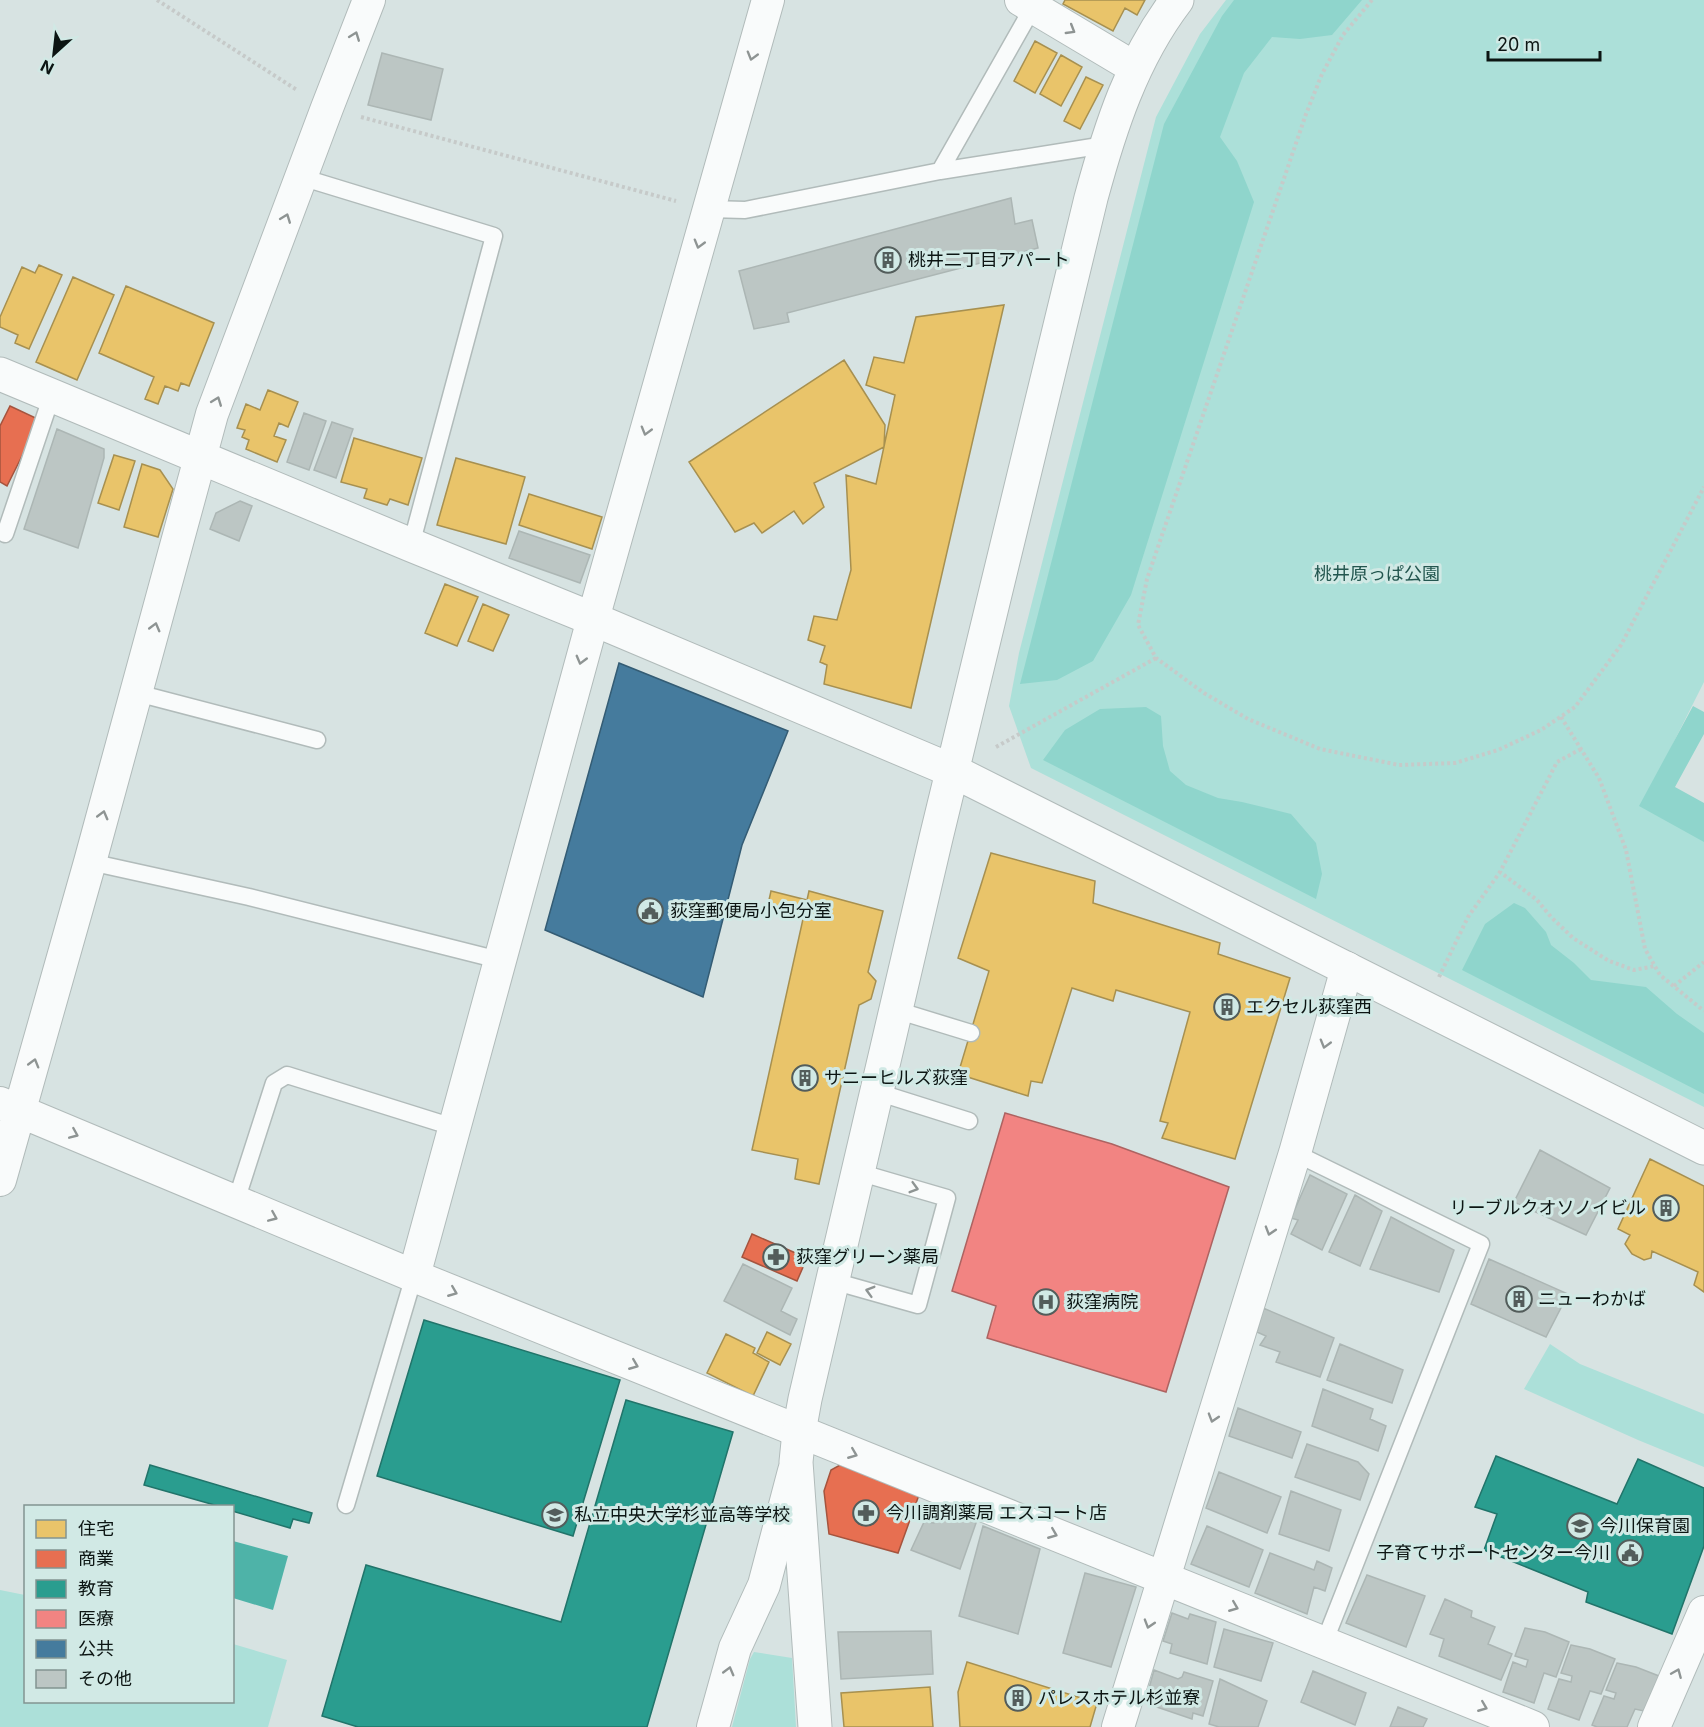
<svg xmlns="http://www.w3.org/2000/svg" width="1704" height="1727" viewBox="0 0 1704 1727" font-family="Inter,'Noto Sans JP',sans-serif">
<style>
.green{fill:#ace0d9}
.forest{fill:#8fd5cc}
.water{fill:#4eb3a8}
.homes{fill:#e9c46a;stroke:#a79050;stroke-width:1.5}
.shops{fill:#e76f51;stroke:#a5543e;stroke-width:1.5}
.schools{fill:#2a9d8f;stroke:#21746a;stroke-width:1.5}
.health{fill:#f28482;stroke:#ad6361;stroke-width:1.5}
.public{fill:#457b9d;stroke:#345c74;stroke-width:1.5}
.building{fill:#bcc6c4;stroke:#acb6b4;stroke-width:1.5}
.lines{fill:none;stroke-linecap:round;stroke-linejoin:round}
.lane-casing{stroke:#b1bbba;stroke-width:19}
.street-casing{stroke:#b1bbba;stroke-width:34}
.secondary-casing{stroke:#b1bbba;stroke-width:35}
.path{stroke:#c6cac9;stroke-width:4;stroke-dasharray:3 3;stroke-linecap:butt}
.lane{stroke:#f9fbfb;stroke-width:16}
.street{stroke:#f9fbfb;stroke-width:32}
.secondary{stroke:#f9fbfb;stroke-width:33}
.oneway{stroke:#8e9493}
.labels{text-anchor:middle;stroke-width:6;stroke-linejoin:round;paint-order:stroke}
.poi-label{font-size:18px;fill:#0c1513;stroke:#d1e9e5;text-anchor:start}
.park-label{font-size:18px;fill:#23564f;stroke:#d1e9e5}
</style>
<rect width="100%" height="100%" fill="#d7e3e2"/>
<path class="green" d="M1226 0H1704V682L1642 805 1704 837V1107L1031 768 1009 706 1019 653 1156 117 1200 34Z
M1550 1344 1580 1364 1704 1414V1467L1638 1440 1524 1389Z
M0 1590 25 1595 26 1702H232L233 1644 287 1660 268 1727H0Z
M754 1652 792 1658 796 1727H732L750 1659Z"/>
<path class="forest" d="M1234 0H1362L1332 35 1300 39 1272 37 1244 73 1220 137 1237 161 1254 202 1131 595 1093 661 1057 680 1020 684 1164 124 1222 16Z
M1693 706 1704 712V734L1675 787 1704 803V842L1639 806Z
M1146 707 1161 716 1163 746 1170 771 1186 785 1218 798 1242 802 1291 814 1316 843 1322 874 1316 899 1043 760 1065 730 1100 709Z
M1514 903 1525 908 1546 932 1551 945 1574 963 1591 980 1646 987 1677 1014 1704 1033V1094L1462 970 1485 924Z"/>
<path class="water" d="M233 1541 288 1556 273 1610 233 1598Z"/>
<path class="homes" d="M1065 0H1145L1137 15 1125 8 1113 31 1063 4Z
M1035 41 1057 53 1035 93 1014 81Z
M1061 55 1082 67 1061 106 1040 94Z
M1086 77 1103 85 1080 129 1064 121Z
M39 265 62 275 29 349 15 343 18 335 0 327V317L22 267 35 273Z
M73 277 114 295 77 380 36 362Z
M126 286 214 323 189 386 181 383 178 391 165 386 158 404 145 399 154 377 99 353Z
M1004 305 911 708 824 684 827 665 820 662 825 646 808 640 814 616 837 620 851 570 846 475 876 484 895 395 866 385 874 357 904 363 916 317Z
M844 360 885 425 884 447 814 483 824 507 803 524 794 511 762 533 754 523 735 532 689 462Z
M268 390 298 402 288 427 279 423 274 436 286 440 277 462 246 449 249 440 242 437 245 430 237 428 246 404 260 410Z
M354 438 422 458 408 505 390 499 387 505 364 498 367 489 341 482Z
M114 455 135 461 119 510 98 503Z
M456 458 525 477 506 544 437 525Z
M142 464 160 470 173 489 158 537 124 527Z
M529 494 602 517 592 549 519 525Z
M445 584 478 597 457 646 425 633Z
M483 604 509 615 493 651 468 641Z
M991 853 1095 881 1093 903 1220 943 1218 954 1290 978 1235 1159 1162 1138 1168 1123 1160 1121 1190 1012 1116 990 1113 1001 1072 988 1042 1083 1031 1081 1028 1096 958 1074 989 971 958 958Z
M771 891 807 900 809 891 883 911 868 972 876 981 871 999 859 1005 819 1184 795 1179 798 1159 752 1150 803 919 767 909Z
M1650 1159 1704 1186V1292L1694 1285 1698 1272 1652 1251 1651 1258 1644 1260 1632 1254 1625 1244 1630 1235 1618 1229Z
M767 1332 791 1344 780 1365 757 1353Z
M726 1334 755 1348 753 1353 769 1362 753 1396 707 1373Z
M967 1662 1097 1703 1090 1727H960L958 1692Z
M930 1687 933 1727H844L841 1693Z"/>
<path class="shops" d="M10 406 40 420 7 486 0 482V426Z
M752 1234 807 1258 797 1281 742 1257Z
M840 1465 919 1495 898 1553 829 1534 824 1491 831 1470Z"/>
<path class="schools" d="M424 1320 620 1380 573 1536 377 1476Z
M626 1400 733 1432 647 1727H358L322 1716 366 1565 561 1622Z
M1496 1456 1617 1504 1638 1459 1704 1488V1546L1672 1634 1586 1602 1588 1592 1484 1550 1497 1514 1475 1507Z
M150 1465 312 1513 309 1523 293 1519 290 1528 232 1511V1506H218L144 1485Z"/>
<path class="health" d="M1005 1113 1112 1144 1229 1187 1166 1392 987 1338 996 1306 952 1291Z"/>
<path class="public" d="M619 663 788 731 742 845 703 997 545 930Z"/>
<path class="building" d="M382 53 443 69 431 120 368 105Z
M1011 198 1015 224 1032 220 1038 248 787 313 789 322 754 329 739 271Z
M304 413 326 421 309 470 287 462Z
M332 422 353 429 336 478 314 470Z
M57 429 104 449V458L78 548 24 529Z
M240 501 252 506 239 541 210 529 216 513Z
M519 531 590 555 580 583 509 558Z
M1540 1150 1610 1188 1586 1235 1514 1202Z
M1310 1175 1347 1194 1322 1250 1291 1234 1298 1220 1291 1218Z
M1355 1195 1382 1211 1360 1266 1329 1252Z
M1391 1217 1454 1250 1439 1292 1370 1269Z
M1489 1259 1568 1294 1546 1337 1471 1304Z
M743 1264 792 1288 781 1311 797 1319 790 1335 724 1301Z
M1263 1308 1334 1338 1320 1377 1276 1362 1280 1352 1260 1345 1266 1336 1257 1332Z
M1340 1344 1403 1370 1392 1403 1327 1380Z
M1323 1389 1373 1409 1370 1419 1386 1426 1378 1451 1312 1426Z
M1238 1408 1301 1432 1292 1458 1229 1436Z
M1307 1444 1358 1462 1369 1474 1360 1500 1295 1477Z
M1219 1472 1281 1497 1267 1533 1206 1508Z
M1291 1491 1341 1510 1329 1551 1279 1534Z
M936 1509 976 1523 960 1569 911 1550 924 1522 934 1523Z
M983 1526 1040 1549 1018 1634 959 1616Z
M1207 1526 1263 1550 1249 1587 1191 1564Z
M1270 1553 1314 1570 1317 1561 1332 1568 1325 1591 1314 1587 1307 1614 1255 1593Z
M1085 1573 1136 1587 1111 1667 1063 1653Z
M1367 1575 1425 1596 1406 1647 1346 1623Z
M1445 1599 1472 1611 1471 1617 1495 1627 1488 1644 1512 1654 1501 1680 1439 1656 1444 1639 1430 1634Z
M1172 1613 1188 1619 1190 1614 1216 1622 1207 1664 1170 1653 1172 1644 1163 1641Z
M1525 1628 1545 1632 1569 1642 1556 1677 1544 1673 1534 1703 1503 1692 1513 1662 1526 1667 1528 1660 1515 1656Z
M1224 1629 1273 1643 1261 1681 1214 1667Z
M931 1631 933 1674 841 1679 838 1632Z
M1571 1645 1590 1649 1615 1659 1601 1694 1590 1691 1579 1720 1548 1709 1559 1679 1571 1682 1572 1676 1561 1673Z
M1617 1663 1636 1667 1659 1676 1644 1711 1635 1709 1627 1727H1597L1592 1725 1604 1696 1614 1699 1616 1693 1606 1690Z
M1154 1670 1178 1679 1182 1677 1184 1672 1213 1681 1203 1716 1193 1713 1192 1719 1145 1703Z
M1313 1671 1366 1693 1355 1725 1301 1702Z
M1220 1679 1267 1701 1258 1727H1219L1209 1724Z
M1398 1707 1427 1719 1423 1727H1390Z"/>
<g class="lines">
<g class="lane-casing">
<path id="lane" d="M940 171 1033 7
M301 177 494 236 411 545
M709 209 745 210 940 171 1105 145
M5 534 52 395
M137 693 317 740
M90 862 249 897 499 960
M896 1010 971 1033
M877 1092 969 1121
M1295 1153 1481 1244 1324 1643
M236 1201 274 1083 287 1075 453 1127
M833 1281 918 1305 947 1198 858 1172
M346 1505 414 1276"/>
</g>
<g class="street-casing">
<path id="street" d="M1021 0 1135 68
M0 1103 414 1276 1533 1727
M0 1180 90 862 212 414 327 108 369 0
M414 1276 593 619 768 0
M713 1727 735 1648 764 1585 794 1471
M1118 1727 1295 1153 1347 968
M1654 1727 1704 1612"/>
</g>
<g class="secondary-casing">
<path id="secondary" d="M0 374 411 545 593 619 953 771 1704 1148
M815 1727 796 1462 799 1432 805 1399 936 838 1091 198C1110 128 1132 59 1177 0"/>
</g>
<path class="path" d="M157 0 297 90
M1372 0 1343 35 1322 74 1306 114 1147 579 1138 625 1156 658 1204 693 1248 719 1320 749 1399 765 1455 763 1498 750 1541 730 1575 707 1621 645 1704 487
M361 117 676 201
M1561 717 1599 778 1626 850 1645 949 1660 975 1704 1011
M996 747 1156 658
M1581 749 1557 762 1500 872 1537 900 1551 917 1573 938 1609 961 1634 970 1655 966
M1439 977 1468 917 1500 872
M1674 986 1704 962"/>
<use href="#lane" class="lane"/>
<use href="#street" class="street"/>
<use href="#secondary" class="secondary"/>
</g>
<defs><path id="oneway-chevron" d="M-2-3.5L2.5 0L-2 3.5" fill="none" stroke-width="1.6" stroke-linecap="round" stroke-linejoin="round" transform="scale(1.5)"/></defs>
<g class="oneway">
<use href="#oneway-chevron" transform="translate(1071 30) rotate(31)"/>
<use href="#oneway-chevron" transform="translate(355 36) rotate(-69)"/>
<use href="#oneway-chevron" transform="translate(752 56) rotate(106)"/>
<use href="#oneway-chevron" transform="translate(286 218) rotate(-69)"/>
<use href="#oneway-chevron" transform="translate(699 244) rotate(106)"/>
<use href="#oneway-chevron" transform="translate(217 401) rotate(-69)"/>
<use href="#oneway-chevron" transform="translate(646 431) rotate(106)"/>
<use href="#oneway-chevron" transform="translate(155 627) rotate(-75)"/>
<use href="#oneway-chevron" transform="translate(581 660) rotate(105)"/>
<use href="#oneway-chevron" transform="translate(103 815) rotate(-75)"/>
<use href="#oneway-chevron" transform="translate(1325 1044) rotate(106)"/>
<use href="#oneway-chevron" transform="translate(34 1063) rotate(-74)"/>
<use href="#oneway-chevron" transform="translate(74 1134) rotate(23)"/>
<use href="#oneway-chevron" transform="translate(914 1188) rotate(16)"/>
<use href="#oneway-chevron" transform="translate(273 1217) rotate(23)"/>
<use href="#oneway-chevron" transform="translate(1270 1231) rotate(107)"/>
<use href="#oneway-chevron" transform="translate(870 1291) rotate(-164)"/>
<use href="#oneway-chevron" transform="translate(453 1292) rotate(22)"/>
<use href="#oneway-chevron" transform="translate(634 1365) rotate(22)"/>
<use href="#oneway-chevron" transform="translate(1213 1418) rotate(107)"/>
<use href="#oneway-chevron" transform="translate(853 1454) rotate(22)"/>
<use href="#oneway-chevron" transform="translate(1053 1534) rotate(22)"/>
<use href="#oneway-chevron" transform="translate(1234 1607) rotate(22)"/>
<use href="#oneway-chevron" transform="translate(1149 1624) rotate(107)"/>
<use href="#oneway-chevron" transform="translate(729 1671) rotate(-75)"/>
<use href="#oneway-chevron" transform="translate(1677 1673) rotate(-67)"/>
<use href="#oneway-chevron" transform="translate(1483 1707) rotate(22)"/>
</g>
<defs>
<g id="building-ring" transform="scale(1.35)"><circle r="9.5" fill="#d1e9e5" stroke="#535d5b" stroke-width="1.5"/><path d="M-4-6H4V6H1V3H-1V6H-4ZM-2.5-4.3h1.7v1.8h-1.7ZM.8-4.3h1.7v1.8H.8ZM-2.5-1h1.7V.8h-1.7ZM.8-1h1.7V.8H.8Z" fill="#535d5b"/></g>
<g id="civic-ring" transform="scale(1.35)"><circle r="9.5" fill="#d1e9e5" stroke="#535d5b" stroke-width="1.5"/><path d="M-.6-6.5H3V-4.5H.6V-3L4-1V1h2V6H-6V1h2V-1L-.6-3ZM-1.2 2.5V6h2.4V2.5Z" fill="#535d5b"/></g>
<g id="pharmacy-ring" transform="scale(1.35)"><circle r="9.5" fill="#d1e9e5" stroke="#535d5b" stroke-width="1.5"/><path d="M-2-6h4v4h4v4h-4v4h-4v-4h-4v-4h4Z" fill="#535d5b"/></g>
<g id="hospital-ring" transform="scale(1.35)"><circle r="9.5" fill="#d1e9e5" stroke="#535d5b" stroke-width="1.5"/><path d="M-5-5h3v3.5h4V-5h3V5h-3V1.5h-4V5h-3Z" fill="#535d5b"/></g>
<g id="school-ring" transform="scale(1.35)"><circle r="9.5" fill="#d1e9e5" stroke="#535d5b" stroke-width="1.5"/><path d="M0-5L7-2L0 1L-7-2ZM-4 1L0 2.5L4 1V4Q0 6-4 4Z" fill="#535d5b"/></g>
</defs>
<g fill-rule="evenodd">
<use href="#building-ring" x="888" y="260"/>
<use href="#civic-ring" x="650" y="911"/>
<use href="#building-ring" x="1227" y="1007"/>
<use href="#building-ring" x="805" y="1078"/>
<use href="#building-ring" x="1666" y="1208"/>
<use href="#pharmacy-ring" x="776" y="1257"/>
<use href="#building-ring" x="1519" y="1299"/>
<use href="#hospital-ring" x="1046" y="1302"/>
<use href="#pharmacy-ring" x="866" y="1513"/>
<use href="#school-ring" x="555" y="1515"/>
<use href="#school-ring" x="1580" y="1526"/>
<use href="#civic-ring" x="1630" y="1553"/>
<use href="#building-ring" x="1018" y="1698"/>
</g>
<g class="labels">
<g class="poi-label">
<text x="908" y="266">桃井二丁目アパート</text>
<text x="670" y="917">荻窪郵便局小包分室</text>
<text x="1246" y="1013">エクセル荻窪西</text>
<text x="824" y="1084">サニーヒルズ荻窪</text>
<text x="1646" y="1214" text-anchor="end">リーブルクオソノイビル</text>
<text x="796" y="1263">荻窪グリーン薬局</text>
<text x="1538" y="1305">ニューわかば</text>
<text x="1066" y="1308">荻窪病院</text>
<text x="886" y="1519">今川調剤薬局 エスコート店</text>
<text x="574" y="1521">私立中央大学杉並高等学校</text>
<text x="1600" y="1532">今川保育園</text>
<text x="1610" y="1559" text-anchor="end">子育てサポートセンター今川</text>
<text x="1038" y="1704">パレスホテル杉並寮</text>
</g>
<g class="park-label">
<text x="1377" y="580">桃井原っぱ公園</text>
</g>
</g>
<rect x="24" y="1505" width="210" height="198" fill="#d1e9e5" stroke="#829491" stroke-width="1.5"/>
<rect x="36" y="1520" width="30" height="18" fill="#e9c46a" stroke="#829491" stroke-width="1.5"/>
<text x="78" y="1535" font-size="18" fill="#0c1513">住宅</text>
<rect x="36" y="1550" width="30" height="18" fill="#e76f51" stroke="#829491" stroke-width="1.5"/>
<text x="78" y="1565" font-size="18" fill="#0c1513">商業</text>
<rect x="36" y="1580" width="30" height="18" fill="#2a9d8f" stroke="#829491" stroke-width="1.5"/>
<text x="78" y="1595" font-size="18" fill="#0c1513">教育</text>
<rect x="36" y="1610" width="30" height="18" fill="#f28482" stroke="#829491" stroke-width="1.5"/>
<text x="78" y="1625" font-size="18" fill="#0c1513">医療</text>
<rect x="36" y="1640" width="30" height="18" fill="#457b9d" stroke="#829491" stroke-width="1.5"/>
<text x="78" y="1655" font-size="18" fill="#0c1513">公共</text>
<rect x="36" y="1670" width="30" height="18" fill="#bcc6c4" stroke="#829491" stroke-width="1.5"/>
<text x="78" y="1685" font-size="18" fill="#0c1513">その他</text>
<g transform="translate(54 54) rotate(207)" stroke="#d1e9e5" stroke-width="4.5" paint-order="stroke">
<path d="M0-4.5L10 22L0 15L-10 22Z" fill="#0c1513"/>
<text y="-9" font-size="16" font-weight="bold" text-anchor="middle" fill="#0c1513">N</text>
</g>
<path d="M1488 51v9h112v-9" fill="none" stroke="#0c1513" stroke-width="3"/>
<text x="1497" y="51" font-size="18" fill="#0c1513" stroke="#d1e9e5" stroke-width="4.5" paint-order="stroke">20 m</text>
</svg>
